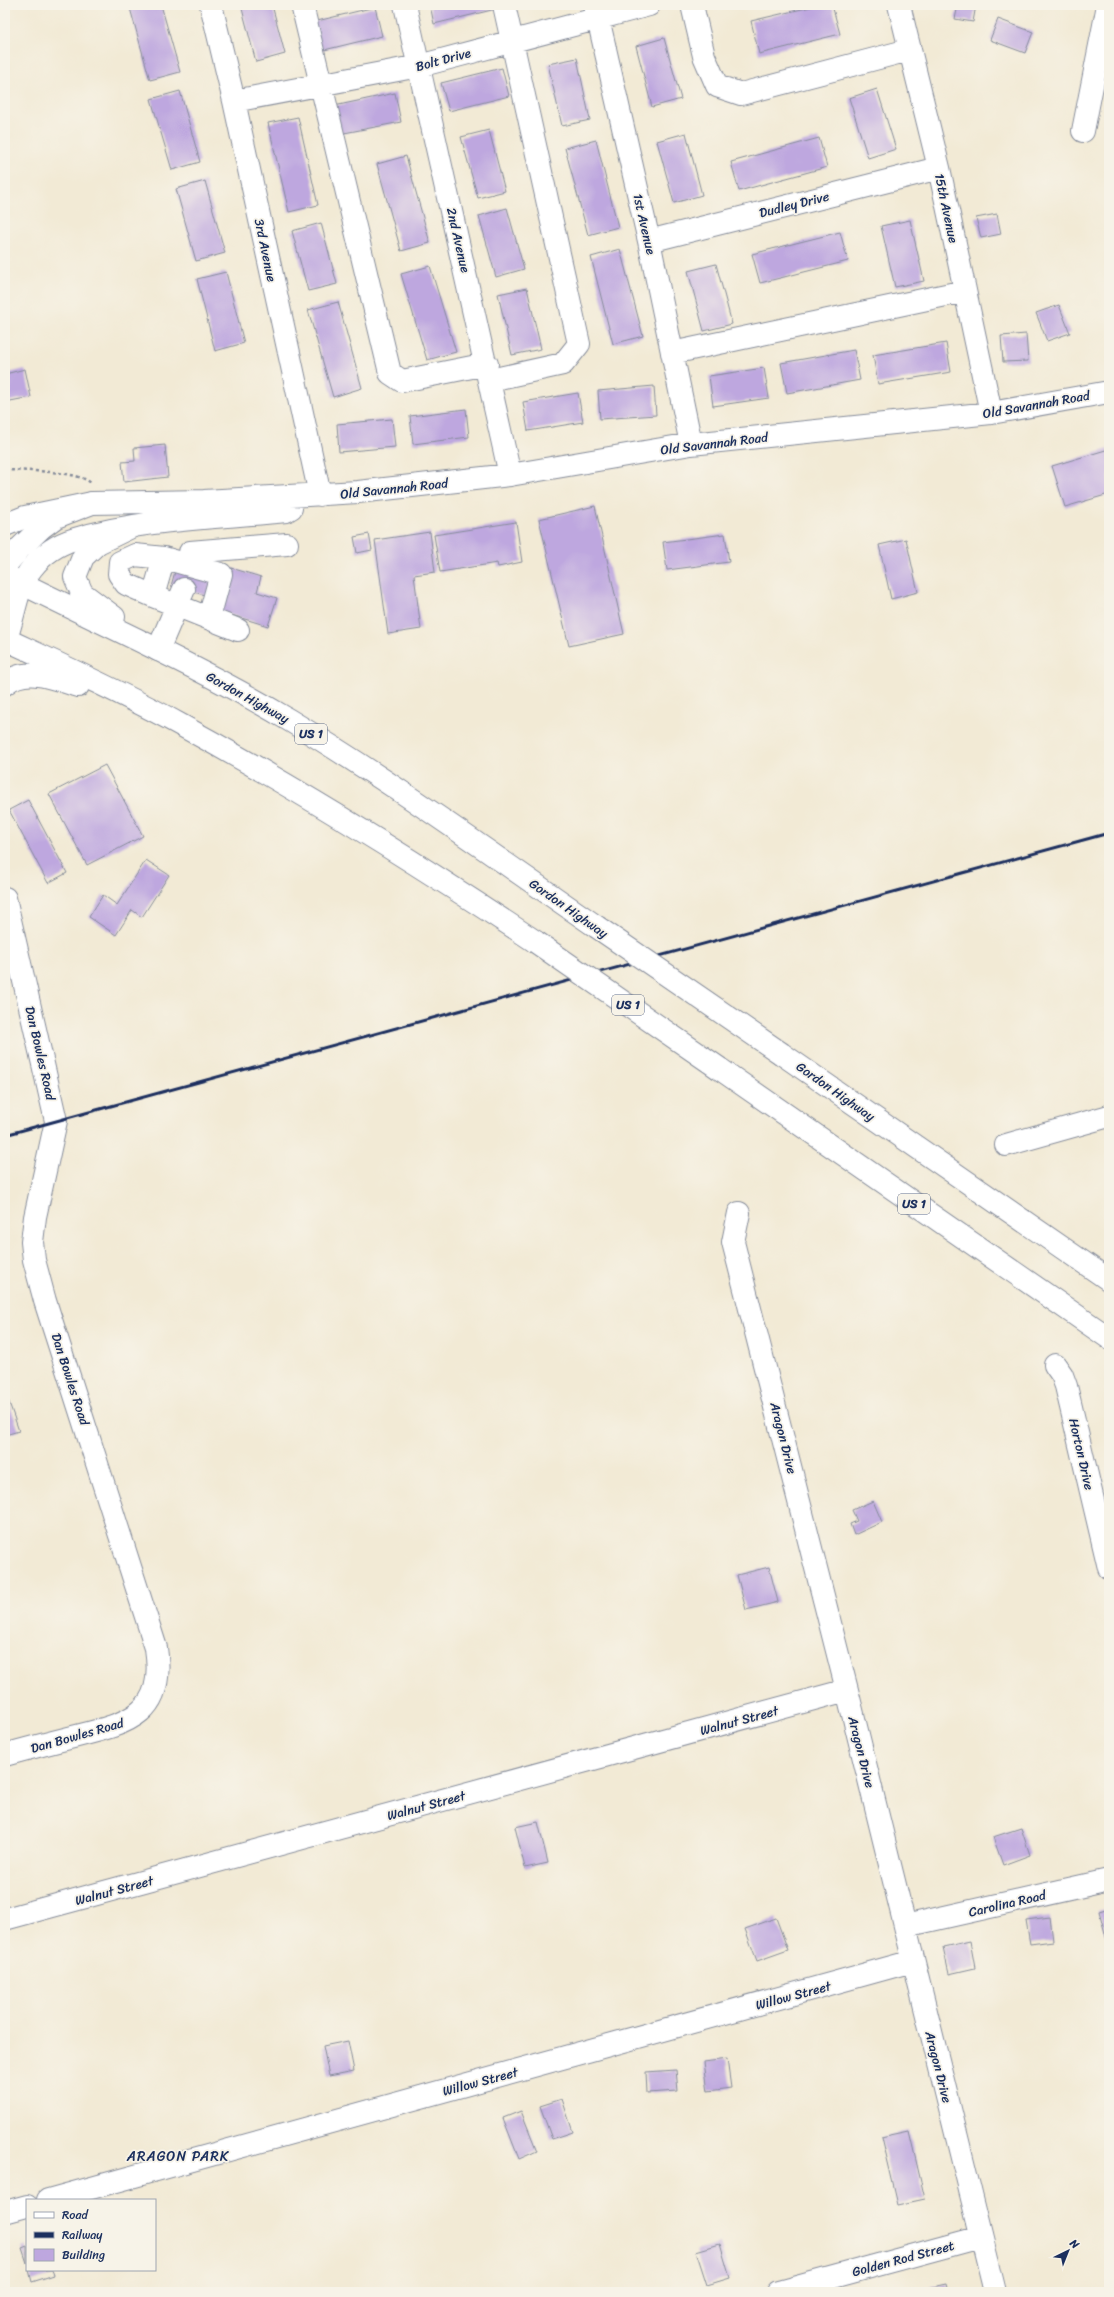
<svg xmlns="http://www.w3.org/2000/svg" width="1114" height="2297" viewBox="0 0 1114 2297" font-family="Sriracha,sans-serif">
<style>
.building{fill:#bea7df}
.lines{fill:none;stroke-linecap:round;stroke-linejoin:round}
.minor-casing{stroke:#868c9a;stroke-width:24}
.highway-casing{stroke:#868c9a;stroke-width:24}
.path{stroke:#868c9a;stroke-width:2.5;stroke-dasharray:3 3;stroke-linecap:butt}
.minor{stroke:#fff;stroke-width:22}
.highway{stroke:#fff;stroke-width:22}
.rail{stroke:#1b2f5e;stroke-width:3}
.highway-bridge-casing{stroke:#868c9a;stroke-width:24;stroke-linecap:butt}
.highway-bridge{stroke:#fff;stroke-width:22}
.labels{text-anchor:middle;stroke-width:3.5;stroke-linejoin:round;paint-order:stroke}
.shield{fill:#f7f3e8;stroke:#5d6a87;stroke-width:1}
.shield-label{font-size:12px;font-weight:bold;fill:#1b2f5e}
.street-label{font-size:13px;fill:#1b2f5e;stroke:#f7f3e8}
.neighbourhood-label{font-size:14px;letter-spacing:1px;fill:#1b2f5e;stroke:#f7f3e8}
</style>
<rect width="100%" height="100%" fill="#f7f3e8"/>
<filter id="ink" filterUnits="userSpaceOnUse"><feTurbulence type="fractalNoise" baseFrequency=".025" numOctaves="2"/><feDisplacementMap in="SourceGraphic" scale="8" xChannelSelector="R" yChannelSelector="G"/><feConvolveMatrix kernelMatrix="1 2 1 2 8 2 1 2 1" color-interpolation-filters="sRGB"/></filter>
<filter id="wash" filterUnits="userSpaceOnUse"><feTurbulence type="fractalNoise" baseFrequency=".012" numOctaves="4" result="noise"/><feDisplacementMap in="SourceGraphic" scale="16" xChannelSelector="R" yChannelSelector="G"/><feGaussianBlur stdDeviation="0.9" result="paint"/><feColorMatrix in="noise" values="0 0 0 0 0 0 0 0 0 0 0 0 0 0 0 0 0 1.4 0 .05"/><feComposite in="paint" operator="in"/></filter>
<g filter="url(#wash)">
<rect width="100%" height="100%" fill="#f2ead5"/>
<g id="blocks">
<path class="building" d="M140 5H161L180 72 150 80 130 8Z
M241 5H272L285 54 256 62Z
M430 5H495L496 9 434 24Z
M819 5H832L840 34 759 54 751 21Z
M958 5H976L973 22 955 19Z
M375 7 382 36 320 51 313 22Z
M998 19 1033 32 1025 53 990 40Z
M664 38 681 99 652 107 636 46Z
M577 58 590 120 562 126 548 64Z
M502 68 509 96 449 111 441 83Z
M877 89 896 149 868 158 849 98Z
M180 91 200 162 172 170 151 99Z
M395 93 401 122 339 134 334 106Z
M298 117 318 205 289 212 268 123Z
M489 130 505 191 478 198 461 137Z
M686 133 702 195 674 203 657 141Z
M819 138 827 167 739 191 731 162Z
M596 140 618 227 588 235 565 148Z
M406 156 430 243 401 251 377 164Z
M205 181 225 253 196 261 176 189Z
M507 208 524 269 496 277 479 216Z
M997 214 1001 234 981 238 976 218Z
M910 220 924 281 895 287 881 226Z
M321 223 337 284 308 291 292 231Z
M840 232 848 261 760 283 752 254Z
M620 249 643 336 613 344 591 257Z
M716 264 732 324 704 331 688 271Z
M430 266 456 352 427 360 401 274Z
M226 272 244 343 215 351 197 279Z
M527 288 541 349 512 355 498 294Z
M338 302 362 388 333 397 308 310Z
M1059 305 1070 333 1047 341 1036 313Z
M1026 334 1028 361 1003 362 1001 336Z
M946 343 951 372 878 384 873 355Z
M854 350 860 380 787 393 781 363Z
M764 368 769 398 713 406 709 376Z
M25 369 31 397 5 402V374Z
M654 386 656 415 600 419 598 391Z
M578 393 583 422 528 431 523 402Z
M466 409 469 437 413 444 410 416Z
M392 419 395 447 339 452 337 424Z
M165 445 168 477 124 482 122 462 135 461 134 448Z
M1109 449V494L1065 507 1052 466Z
M595 506 624 634 569 646 539 519Z
M516 522 522 562 498 567 497 563 440 572 434 535Z
M430 532 435 572 414 575 421 629 388 634 375 540Z
M369 534 372 550 357 553 354 537Z
M725 534 729 562 667 570 663 542Z
M906 539 918 592 891 599 879 545Z
M176 568 217 579 212 597 171 586Z
M231 568 261 577 257 592 277 598 268 626 218 611Z
M105 765 143 836 87 865 49 794Z
M28 800 67 873 48 883 9 810Z
M146 860 169 875 142 917 132 910 116 935 89 917 103 895 117 905Z
M5 1391 19 1431 5 1435Z
M873 1501 882 1522 854 1535 850 1524 857 1521 852 1510Z
M769 1567 778 1602 746 1610 737 1575Z
M538 1822 548 1863 525 1868 515 1827Z
M1021 1828 1030 1855 1003 1865 993 1837Z
M1109 1908V1948L1099 1911Z
M1050 1917 1053 1941 1030 1944 1026 1920Z
M776 1918 788 1950 757 1961 745 1929Z
M970 1941 975 1968 949 1974 943 1947Z
M348 2041 354 2071 329 2076 323 2046Z
M727 2059 731 2088 708 2091 704 2062Z
M676 2070 678 2091 647 2093 646 2072Z
M562 2099 573 2132 552 2139 540 2106Z
M521 2111 537 2151 519 2159 503 2118Z
M909 2131 925 2199 897 2205 881 2137Z
M720 2244 730 2278 707 2285 696 2251Z
M27 2246V2263L22 2248Z
M29 2270H52L54 2275 32 2282Z
M948 2284 950 2292H915V2291Z"/>
</g>
</g>
<g filter="url(#ink)">
<use href="#blocks" fill-opacity="0" stroke="#868c9a" stroke-width="1"/>
<g class="lines">
<g class="minor-casing">
<path id="minor" d="M211 5 234 101 320 495
M302 5 390 373 402 381 487 364
M405 5 510 475
M595 5 649 241 691 444
M692 5 704 56 717 86 741 94 909 50
M899 5 939 168 991 413
M234 101 419 66 649 5
M1083 131 1108 5
M649 241 939 168
M672 353 965 291
M490 380 563 364 579 344 504 5
M190 552 287 544
M5 566 20 548 41 528 56 517 92 503 204 501 358 492 510 475 691 444 991 413 1109 392
M153 596 126 584 119 574 120 562 135 555 164 558
M209 618 221 574 164 558 153 596 238 630
M5 641C15 617 15 589 32 568 43 554 58 544 75 539 141 519 217 518 286 511L291 508
M158 650 184 589
M5 898 56 1121 35 1217 32 1242 34 1260 45 1301 156 1648C166 1713 130 1723 77 1736 53 1742 29 1748 5 1755
M1006 1145 1109 1116
M739 1213 733 1242 847 1690 995 2292
M1055 1365 1062 1375 1066 1386 1109 1568
M5 1919 847 1690
M905 1926 1109 1880
M48 2200 913 1961
M5 2212 27 2206
M778 2292 981 2237"/>
</g>
<g class="highway-casing">
<path id="highway" d="M5 525 25 517 92 503
M5 575C100 623 197 665 289 720 395 784 495 857 597 927
M114 617 82 593 75 577 83 557 98 543 131 527
M5 639C63 666 123 693 179 724 302 791 420 865 536 942
M5 684C25 665 56 679 78 686
M782 1054 1109 1280
M720 1069 1109 1338"/>
</g>
<path class="path" d="M5 470C25 471 79 470 92 484"/>
<use href="#minor" class="minor"/>
<use href="#highway" class="highway"/>
<path class="rail" d="M5 1135 1109 833"/>
<g class="highway-bridge-casing">
<path id="highway-bridge" d="M597 927 782 1054
M536 942 720 1069"/>
</g>
<use href="#highway-bridge" class="highway-bridge"/>
</g>
</g>
<g class="labels">
<g class="shield">
<rect x="295" y="724" width="32" height="20" rx="3"/>
<rect x="612" y="995" width="32" height="20" rx="3"/>
<rect x="898" y="1194" width="32" height="20" rx="3"/>
</g>
<g class="shield-label">
<text x="311" y="738">US 1</text>
<text x="628" y="1009">US 1</text>
<text x="914" y="1208">US 1</text>
</g>
<g class="street-label">
<text transform="translate(443 59) rotate(-15)" y="5">Bolt Drive</text>
<text transform="translate(794 204) rotate(-14)" y="5">Dudley Drive</text>
<text transform="translate(947 208) rotate(78)" y="5">15th Avenue</text>
<text transform="translate(645 224) rotate(77)" y="5">1st Avenue</text>
<text transform="translate(459 240) rotate(77)" y="5">2nd Avenue</text>
<text transform="translate(266 250) rotate(78)" y="5">3rd Avenue</text>
<text transform="translate(1036 404) rotate(-10)" y="5">Old Savannah Road</text>
<text transform="translate(714 443) rotate(-7)" y="5">Old Savannah Road</text>
<text transform="translate(394 488) rotate(-6)" y="5">Old Savannah Road</text>
<text transform="translate(248 697) rotate(29)" y="5">Gordon Highway</text>
<text transform="translate(569 908) rotate(35)" y="5">Gordon Highway</text>
<text transform="translate(41 1053) rotate(77)" y="5">Dan Bowles Road</text>
<text transform="translate(836 1091) rotate(35)" y="5">Gordon Highway</text>
<text transform="translate(71 1379) rotate(72)" y="5">Dan Bowles Road</text>
<text transform="translate(784 1438) rotate(76)" y="5">Aragon Drive</text>
<text transform="translate(1082 1454) rotate(77)" y="5">Horton Drive</text>
<text transform="translate(739 1720) rotate(-15)" y="5">Walnut Street</text>
<text transform="translate(77 1735) rotate(-16)" y="5">Dan Bowles Road</text>
<text transform="translate(862 1752) rotate(76)" y="5">Aragon Drive</text>
<text transform="translate(426 1805) rotate(-15)" y="5">Walnut Street</text>
<text transform="translate(114 1890) rotate(-15)" y="5">Walnut Street</text>
<text transform="translate(1007 1903) rotate(-13)" y="5">Carolina Road</text>
<text transform="translate(793 1995) rotate(-15)" y="5">Willow Street</text>
<text transform="translate(939 2067) rotate(76)" y="5">Aragon Drive</text>
<text transform="translate(480 2081) rotate(-15)" y="5">Willow Street</text>
<text transform="translate(903 2258) rotate(-15)" y="5">Golden Rod Street</text>
</g>
<g class="neighbourhood-label">
<text x="178" y="2161">ARAGON PARK</text>
</g>
</g>
<rect width="1114" height="2297" fill="none" stroke="#f7f3e8" stroke-width="20"/>
<rect x="26" y="2199" width="130" height="72" fill="#f7f3e8" stroke="#9fa5b1"/>
<rect x="34" y="2212" width="20" height="6" fill="#ffffff" stroke="#9fa5b1"/>
<text x="62" y="2219" font-size="12" fill="#1b2f5e">Road</text>
<rect x="34" y="2232" width="20" height="6" fill="#1b2f5e" stroke="#9fa5b1"/>
<text x="62" y="2239" font-size="12" fill="#1b2f5e">Railway</text>
<rect x="34" y="2249" width="20" height="12" fill="#bea7df" stroke="#9fa5b1"/>
<text x="62" y="2259" font-size="12" fill="#1b2f5e">Building</text>
<g transform="translate(1068 2251) rotate(43)" stroke="#f7f3e8" stroke-width="3" paint-order="stroke">
<path d="M0-3L7 15L0 10L-7 15Z" fill="#1b2f5e"/>
<text y="-6" font-size="11" font-weight="bold" text-anchor="middle" fill="#1b2f5e">N</text>
</g>
</svg>
